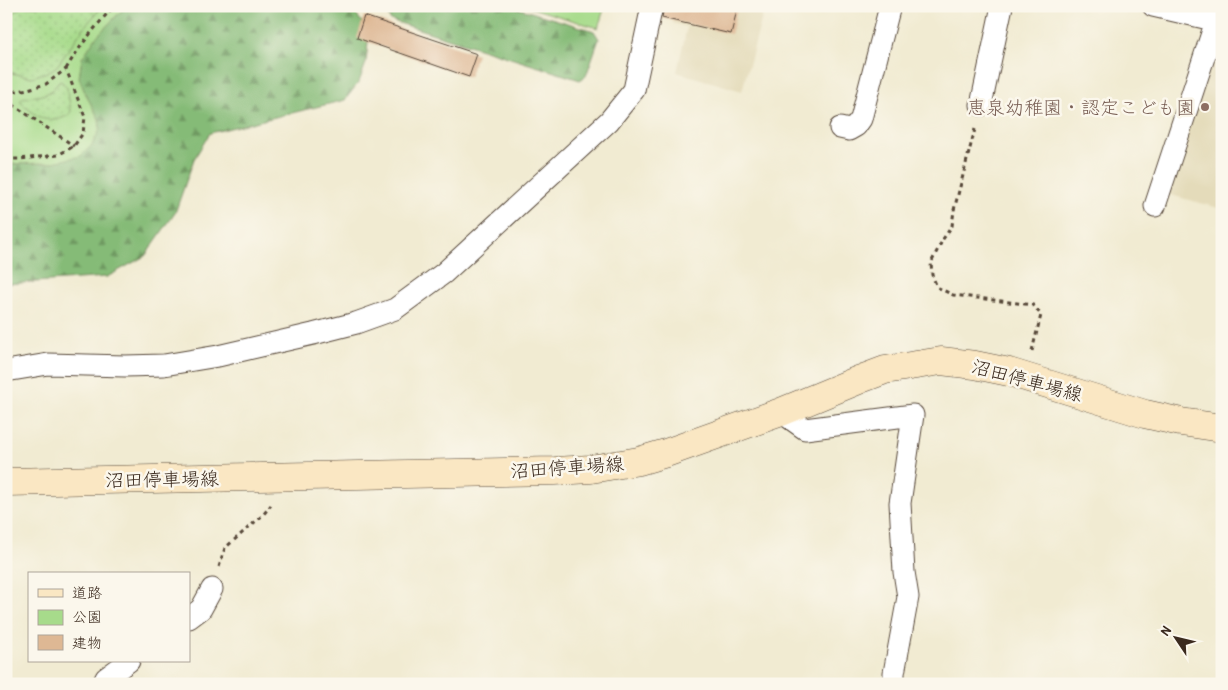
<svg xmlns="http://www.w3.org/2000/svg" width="1228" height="690" viewBox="0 0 1228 690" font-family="'Patrick Hand','Klee One',sans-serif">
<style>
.built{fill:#e4dbba}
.forest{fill:url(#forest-firs);stroke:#60724a}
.park{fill:#a7db8b;stroke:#718254}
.garden{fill:url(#garden-dots);stroke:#718254}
.building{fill:#deb894}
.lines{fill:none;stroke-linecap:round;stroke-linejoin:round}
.street-casing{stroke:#564739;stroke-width:23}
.secondary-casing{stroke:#564739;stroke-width:29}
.path{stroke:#564739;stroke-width:3;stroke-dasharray:4 4;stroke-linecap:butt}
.street{stroke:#fff;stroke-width:21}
.secondary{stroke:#fae7c3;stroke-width:28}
.education-dot{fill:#8d6e63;stroke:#fbf7ec;stroke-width:2}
.labels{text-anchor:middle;stroke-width:5;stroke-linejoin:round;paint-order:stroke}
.education-label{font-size:19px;fill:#785e54;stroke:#fbf7ec;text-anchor:end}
.street-label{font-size:19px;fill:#3b2a1e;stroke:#fbf7ec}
</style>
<defs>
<pattern id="forest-firs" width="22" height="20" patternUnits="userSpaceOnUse" patternTransform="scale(1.25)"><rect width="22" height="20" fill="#85bb77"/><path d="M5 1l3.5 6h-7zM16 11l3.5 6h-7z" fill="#6e9861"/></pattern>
<pattern id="garden-dots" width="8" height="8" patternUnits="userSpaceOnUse" patternTransform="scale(1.25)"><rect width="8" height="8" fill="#a7db8b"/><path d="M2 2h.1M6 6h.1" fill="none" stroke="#91bc78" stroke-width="1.8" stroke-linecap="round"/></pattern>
</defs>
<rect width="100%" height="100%" fill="#fbf7ec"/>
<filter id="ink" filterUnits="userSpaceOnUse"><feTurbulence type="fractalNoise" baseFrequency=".02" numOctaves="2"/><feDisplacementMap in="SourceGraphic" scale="10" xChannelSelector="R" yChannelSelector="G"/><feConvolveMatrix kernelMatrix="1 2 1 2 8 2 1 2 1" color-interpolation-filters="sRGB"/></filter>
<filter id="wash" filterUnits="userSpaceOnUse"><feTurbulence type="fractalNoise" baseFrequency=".0096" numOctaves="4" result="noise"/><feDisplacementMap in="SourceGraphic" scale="20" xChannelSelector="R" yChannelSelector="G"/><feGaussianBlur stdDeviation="1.12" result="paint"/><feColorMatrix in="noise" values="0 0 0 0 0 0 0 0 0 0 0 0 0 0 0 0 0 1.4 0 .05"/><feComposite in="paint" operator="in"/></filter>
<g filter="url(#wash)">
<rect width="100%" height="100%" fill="#f1ebd2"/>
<path class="built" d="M677 6H765L742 91 677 72 687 27 673 23Z
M1222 22V209L1160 192Z"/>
<path class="forest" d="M126 6H336L355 13 369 31 366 63 359 82 345 100 210 133 194 159 175 213 145 256 107 277 6 284V164L49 163 100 129 99 119 86 95 79 78 82 58 96 37Z
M389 6H511L594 31 599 39 586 76 580 80 390 20 387 10Z"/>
<path class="park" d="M6 6H126L96 37 82 58 79 78 86 95 99 119 100 129 92 145 81 156 49 163 6 164Z
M525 6H605L598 28Z"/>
<path class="garden" d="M22 6H103L85 26 57 66 50 71 32 77 6 72V20Z
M60 81 62 82 67 88 71 111C69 116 67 116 62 118 44 125 34 113 21 103V100L22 98C32 96 42 97 51 91 54 88 57 84 60 81Z"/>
<g id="blocks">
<path class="building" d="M664 6H738L731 34 662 18Z
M364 16 477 54 469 77 357 38Z"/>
</g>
</g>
<g filter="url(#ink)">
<use href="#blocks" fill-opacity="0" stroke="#564739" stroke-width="1"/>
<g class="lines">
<g class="street-casing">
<path id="street" d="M1153 6 1222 22
M981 105 1002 6
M840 128 849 130 856 126 861 119 890 6
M1155 206 1216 21
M6 371 48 364 125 366 164 365 218 356 313 334 356 323 395 309 444 273 609 121 634 90 652 6
M781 412 805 429 913 415 900 503 904 572 908 597 894 673V684
M189 618 201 609 212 589
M103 684 106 678 129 661"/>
</g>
<g class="secondary-casing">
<path id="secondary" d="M6 482 555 471 591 469 639 461 666 453 781 412 861 379 885 370 941 361 975 365 1009 372 1145 414 1181 422 1222 428"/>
</g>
<path class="path" d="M6 11 12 6
M66 69C80 45 96 26 114 6
M6 93 28 89 46 84 66 69 85 117 83 133 74 146 58 155 20 159H6
M6 100 74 146
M975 129 954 210 952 226 943 239 931 263 932 275 937 287 953 295 1033 305 1041 315 1032 351
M219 567 225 548 263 515 271 505"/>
<use href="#street" class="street"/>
<use href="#secondary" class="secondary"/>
</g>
</g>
<circle class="education-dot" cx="1205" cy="107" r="5"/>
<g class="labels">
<g class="education-label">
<text x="1195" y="114">恵泉幼稚園・認定こども園</text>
</g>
<g class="street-label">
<text transform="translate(1027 380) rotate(15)" y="7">沼田停車場線</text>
<text transform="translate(567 467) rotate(-4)" y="7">沼田停車場線</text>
<text transform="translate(162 479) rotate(-1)" y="7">沼田停車場線</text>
</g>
</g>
<rect width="1228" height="690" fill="none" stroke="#fbf7ec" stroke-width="25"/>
<rect x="28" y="572" width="162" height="90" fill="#fbf7ec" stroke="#aea59a"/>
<rect x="38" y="589" width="25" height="8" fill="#fae7c3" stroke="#aea59a"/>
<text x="72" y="598" font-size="15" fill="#3b2a1e">道路</text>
<rect x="38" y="610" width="25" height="15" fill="#a7db8b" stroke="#aea59a"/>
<text x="72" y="622" font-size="15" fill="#3b2a1e">公園</text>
<rect x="38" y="635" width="25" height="15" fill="#deb894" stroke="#aea59a"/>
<text x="72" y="648" font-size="15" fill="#3b2a1e">建物</text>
<g transform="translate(1176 638) rotate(305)" stroke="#fbf7ec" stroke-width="4" paint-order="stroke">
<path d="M0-4L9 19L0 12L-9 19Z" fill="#3b2a1e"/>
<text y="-8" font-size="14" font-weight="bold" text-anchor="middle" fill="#3b2a1e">N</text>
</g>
</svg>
